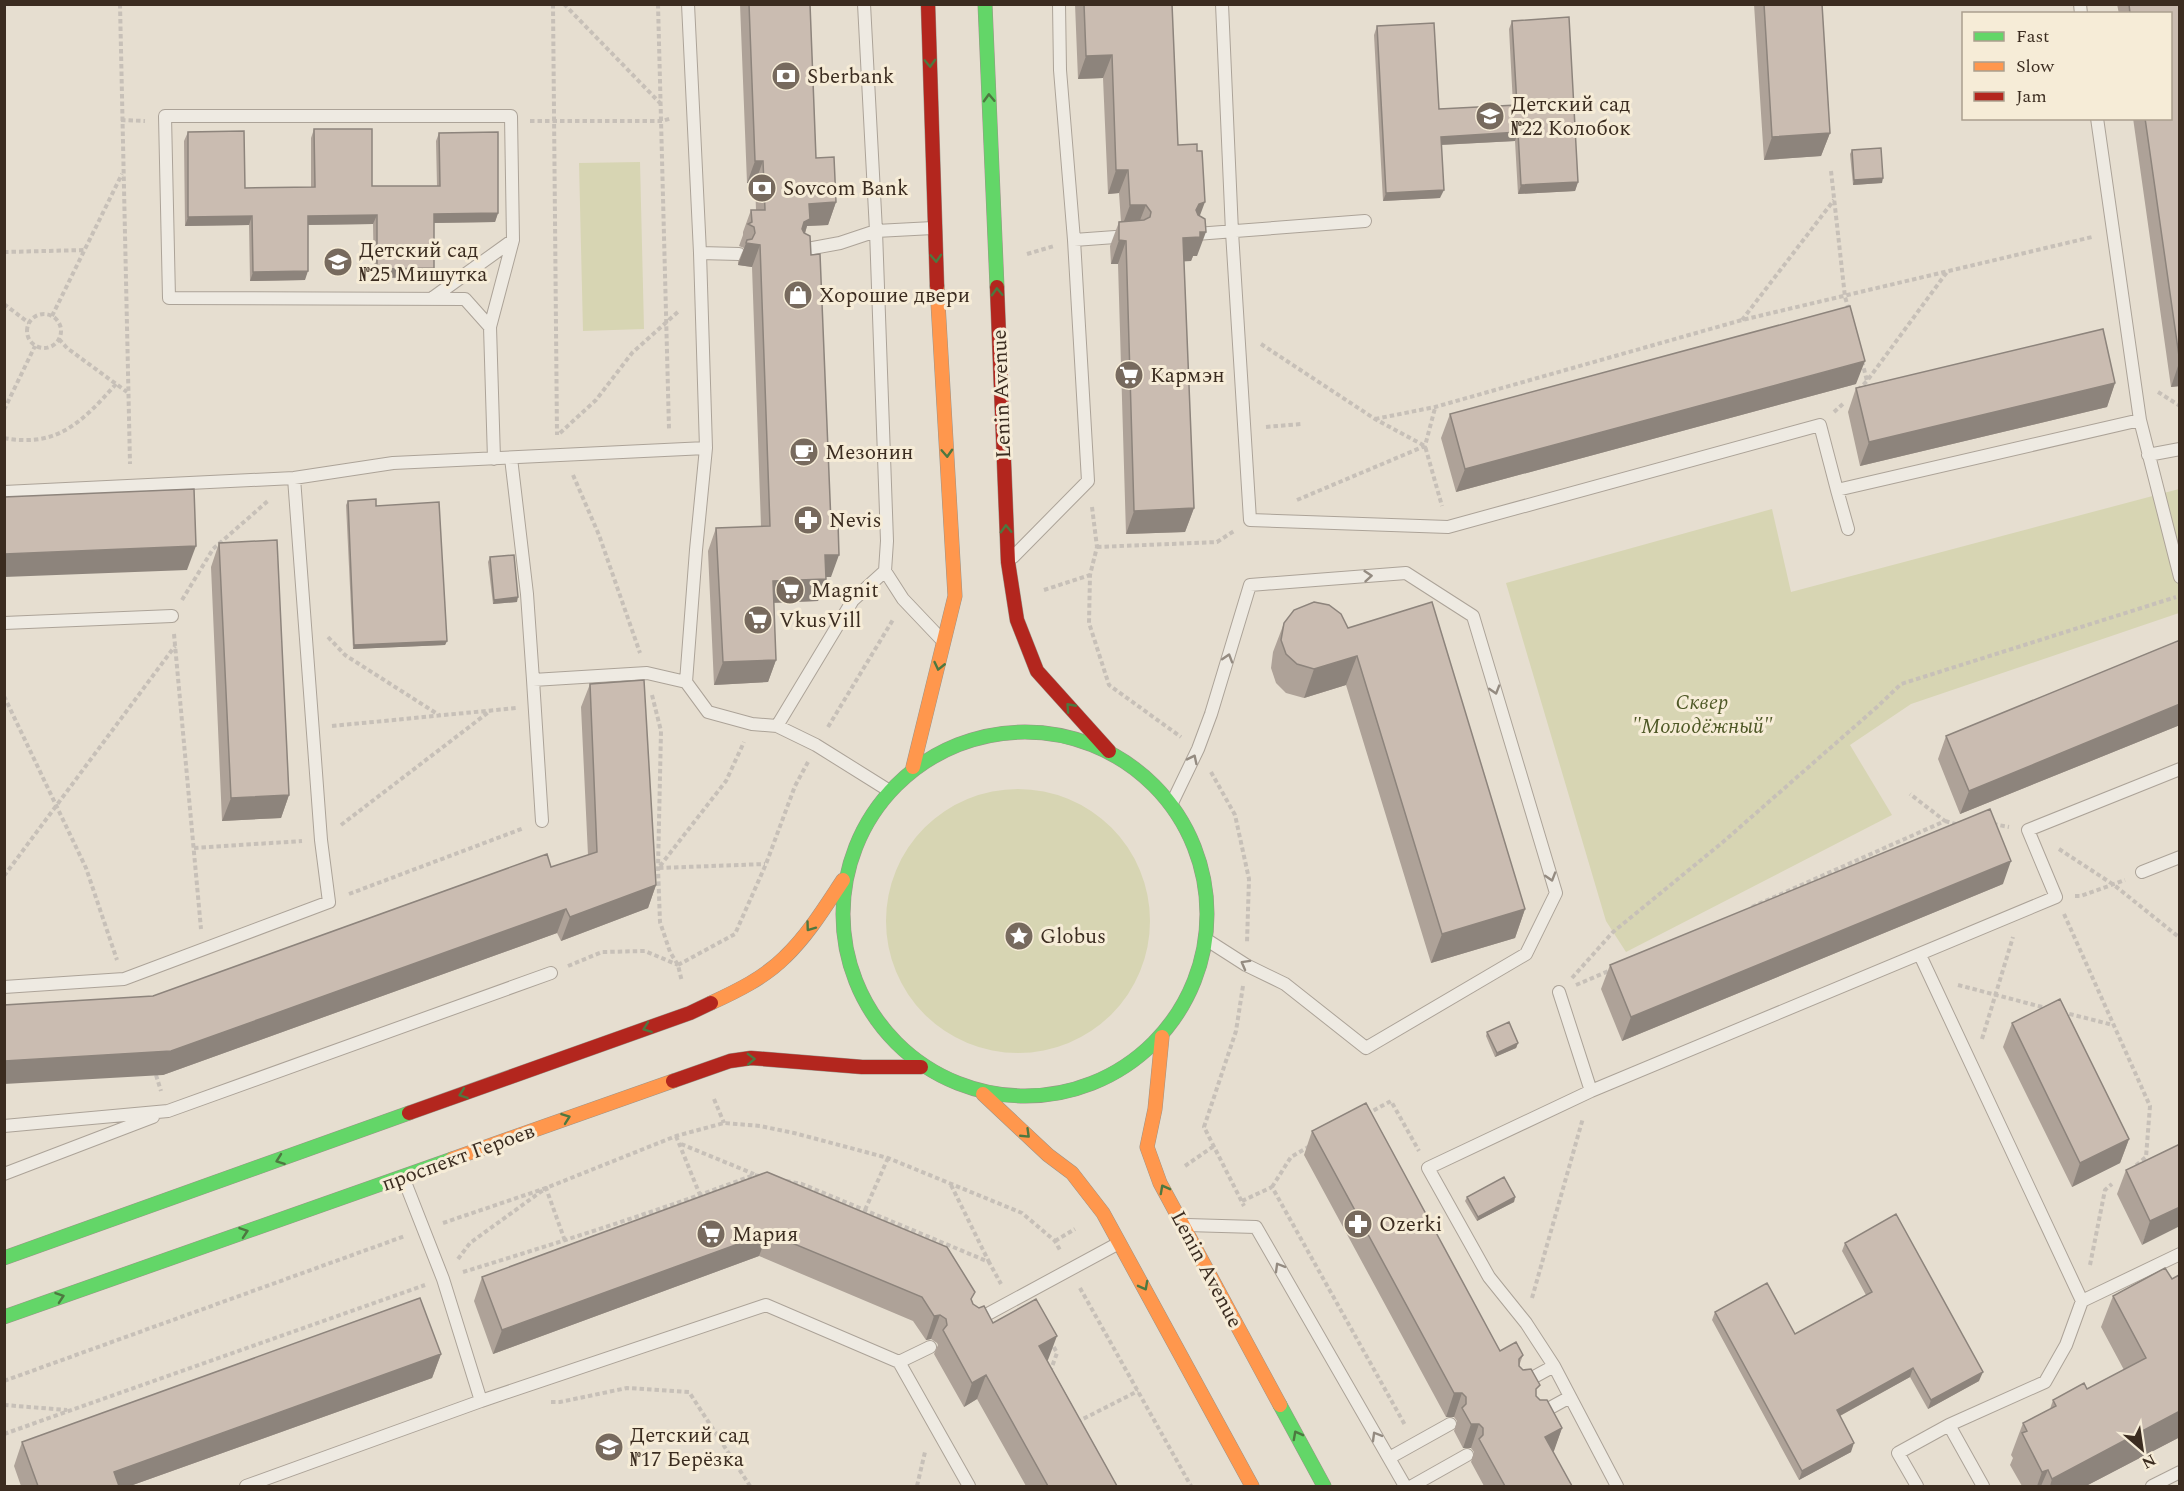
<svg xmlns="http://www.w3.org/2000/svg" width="2184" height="1491" viewBox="0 0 2184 1491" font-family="Spectral,serif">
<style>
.green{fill:#d7d5b3}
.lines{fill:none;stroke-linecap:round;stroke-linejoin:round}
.lane-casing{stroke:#aca398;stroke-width:14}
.fast-casing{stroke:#9b9388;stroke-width:15}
.slow-casing{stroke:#9b9388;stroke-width:15}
.jam-casing{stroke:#9b9388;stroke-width:15}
.path{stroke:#c7c0b8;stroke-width:4;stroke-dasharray:4.5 3;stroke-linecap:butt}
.lane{stroke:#eeeae2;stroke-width:12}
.fast{stroke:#63d668;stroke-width:14}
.slow{stroke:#ff974d;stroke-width:14}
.jam{stroke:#b3261e;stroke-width:14}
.wall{fill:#aea298}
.shaded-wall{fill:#8d847c}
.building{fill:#cabcb1;stroke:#8d847c;stroke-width:1.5}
.oneway{stroke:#4d7840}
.oneway2{stroke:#948b81}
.labels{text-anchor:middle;stroke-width:6;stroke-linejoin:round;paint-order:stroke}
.poi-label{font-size:21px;fill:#3b2c20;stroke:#f6ecd7;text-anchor:start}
.street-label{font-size:21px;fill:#3b2c20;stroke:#f6ecd7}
.park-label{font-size:21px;font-style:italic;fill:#4e5826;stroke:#f6ecd7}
</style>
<rect width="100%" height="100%" fill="#e6ded0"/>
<path class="green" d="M640 162 644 329 583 331 579 163Z
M2179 489V613L1911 704 1850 745 1892 815 1626 952 1606 921 1506 583 1772 509 1791 592Z
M886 921a132 132 0 1 1 264 0a132 132 0 1 1-264 0Z"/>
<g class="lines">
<g class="lane-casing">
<path id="lane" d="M688 4 700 253 706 448 696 550 686 682 708 712 752 724 777 726 816 745 888 790
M864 4 876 231 887 541 885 571 903 599 941 639
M1222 4 1232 232 1250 520 1448 527 1820 425 1837 490 2140 420
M2080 4 2081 14
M2097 118 2140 420 2180 577
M1196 234 1365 221
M1074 240 1129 236
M802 250 840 243 876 231 933 228
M700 253 739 254
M431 299 513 240
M490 327 465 299 169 298 165 116H511L513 240 490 327 494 459
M2148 455 2180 449
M511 458 527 594 533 680
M1837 490 1848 529
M4 492 294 478 393 463 706 448
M1013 557 1088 481 1074 240 1060 70 1059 4
M4 623 172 616
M777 726 853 600 885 571
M1172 803 1198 749 1211 714 1250 585 1406 573 1473 616 1556 893 1526 954 1366 1048 1285 984 1246 965 1207 940
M542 821 533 680 647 673 686 682
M2142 872 2180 857
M1920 955 2082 1301
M4 987 124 979 329 902 321 840 294 478
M1559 992 1591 1091
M4 1126 168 1111 551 973
M4 1174 153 1117
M403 1177 443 1279 481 1401 766 1305 899 1362 969 1486
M1187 1225 1256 1227 1405 1486
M973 1322 1119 1243
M899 1362 930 1347
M1521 1384 1554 1366
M1539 1414 1570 1397
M1389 1458 1450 1424
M246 1486 481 1401
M1412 1486 1467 1455
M1617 1486 1554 1366 1526 1323 1489 1277 1428 1168 1591 1091 2056 897 2028 830 2180 769
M1917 1486 1898 1453 1949 1425
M1983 1486 1949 1425 2045 1382 2066 1345 2082 1301 2180 1254
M2152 1486 2180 1472"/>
</g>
<g class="fast-casing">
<path id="fast" d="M985 4 997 287
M843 914a182 182 0 1 1 364 0a182 182 0 1 1-364 0Z
M4 1258 409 1113
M4 1317 452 1159
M1280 1405 1324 1486"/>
</g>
<g class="slow-casing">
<path id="slow" d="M913 767 955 596 937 286
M711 1003C737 991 764 978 785 957 808 935 825 907 843 880
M1162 1037 1155 1109 1147 1147 1160 1183 1280 1405
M983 1094 1048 1155 1072 1173 1103 1213 1252 1486
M452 1159 673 1081"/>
</g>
<g class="jam-casing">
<path id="jam" d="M928 4 937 286
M997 287 1008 562 1017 620 1037 671 1109 751
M673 1081 730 1061 751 1058 862 1067H921
M409 1113 690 1013 711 1003"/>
</g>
<path class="path" d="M120 4 130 464
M553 4 557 435
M564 4 660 103
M658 4 669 429
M121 120 145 121
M530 121H662L672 118
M1831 171 1845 297 1849 310
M4 252 85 250
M1027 254 1054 246
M4 304 29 323
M27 331a17 17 0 1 1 34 0a17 17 0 1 1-34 0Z
M52 316 122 174
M1742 320 1834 200
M59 339 67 348 127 392
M1261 344 1375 419 1425 446 1442 506
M1862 361 1867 381
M1858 390 1867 381 1947 272
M2158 392 2180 406
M4 410 35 346
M1834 412 1845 402
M1375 419 1435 407 1742 320 2092 237
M1266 427 1301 424
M560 433 596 400 632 353 680 310
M4 438C58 448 83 421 116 384
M573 475 599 535 640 653
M1297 500 1425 446 1435 408
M1092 507 1097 547 1090 575 1089 623 1109 685 1181 737
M1097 547 1217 542 1234 531
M1044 590 1090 575
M182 600 213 549 269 500
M174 634 201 929
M328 637 345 655 439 715
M652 695 661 731 658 868 660 922 670 952 678 965 682 982
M4 696 86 868 117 960
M332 726 516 708
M828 727 894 618
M1211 772 1235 815 1249 879 1247 942
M1945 821 1959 825
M1993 824 2009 827
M341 825 490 711
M194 848 302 841
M2059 849 2114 885 2180 938
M660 866 726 781 744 742
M659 868 765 864
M4 876 175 646
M349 894 524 828
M2075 896H2081L2125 880
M1752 907 1945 821 1910 794
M2064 914 2150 1106 2146 1157 2134 1167
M678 965 735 934 766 864 795 786 808 762
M568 966 602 952 645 951 678 965
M1572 978 1613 932 1723 842 1877 707 1901 684 2176 597
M1576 985 1611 970
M1958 985 2046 1008
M1243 986 1236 1031 1204 1127 1244 1206
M2062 1012 2113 1025
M1982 1039 2013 937
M156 1075 161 1091
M714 1099 724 1123
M1367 1114 1391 1101 1419 1151
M676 1136 700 1195
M681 1144 754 1174
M1185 1166 1214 1146
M786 1181 802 1184 989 1262 1001 1284
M951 1185 989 1262
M1272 1187 1291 1157 1310 1146
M1242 1201 1272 1187 1405 1425
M865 1210 888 1158
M443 1223 546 1188 676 1136 724 1123 760 1126 794 1133 888 1158 1022 1213 1055 1241 1061 1252
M1055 1241 1075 1229
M458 1259 470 1243 546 1188 565 1241
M2090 1265 2105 1190 2112 1184
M463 1272C561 1242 658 1211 754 1175L764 1177
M1080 1288 1191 1486
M1532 1298 1583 1118
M1050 1372 1057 1353 1051 1342
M4 1381 405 1236
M551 1402H560L627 1388 689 1392 750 1486
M4 1405 67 1410
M1077 1422 1138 1391
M4 1434 425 1285
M917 1486 925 1452"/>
<use href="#lane" class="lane"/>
<use href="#fast" class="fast"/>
<use href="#slow" class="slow"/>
<use href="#jam" class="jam"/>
</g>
<path class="wall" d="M740 4H810L816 158 836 202 828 225 807 226 805 234 811 255 831 577H826L818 601 774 603 776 660 768 682 714 685 708 551 716 528 761 526 752 267 738 265V262L744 248 739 246 743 235V232L751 210H756L755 183H747Z
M1075 4H1172L1178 145 1200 216 1197 256H1193L1191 261H1184L1194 508 1185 532 1126 534 1118 264H1111L1110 246 1119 222H1121L1119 193 1108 194 1103 78 1078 79Z
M1754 4H1822L1830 133 1821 156 1764 160Z
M2117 4H2180V386L2171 387 2133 118H2170V14H2119Z
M1512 21 1578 182 1575 191 1518 194 1515 141 1441 145 1440 198 1383 201 1374 35 1377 26 1439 109 1513 105 1509 29Z
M314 129 372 186H437L436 141 439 133 498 213 495 222 434 223V268L431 277 374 278 373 224 308 225 305 280 250 281 249 225 185 226 184 141 188 132 245 188 311 187V138Z
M1852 150 1882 183 1853 185 1850 154Z
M2115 383 2107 407 1860 466 1848 412 1856 388Z
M1856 384 1456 492 1441 438 1450 414Z
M348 501 376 506 447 641 445 645 353 649 346 505Z
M219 543 289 795 281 818 222 821 211 567Z
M490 557 517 602 493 604 488 562Z
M1284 623 1348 628 1525 909 1515 938 1431 963 1346 685 1304 698 1286 693 1276 683 1271 668 1273 652Z
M2180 640V725L1960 814 1938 759 1946 736Z
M590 684 656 885 648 908 561 941 557 933 163 1075 153 996 588 855 581 707Z
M2003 884 1622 1041 1601 989 1610 965Z
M2012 1023 2129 1139 2120 1163 2072 1187 2003 1047Z
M1487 1032 1518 1043 1516 1048 1495 1057 1486 1036Z
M1312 1131 1500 1351 1523 1355 1519 1366 1536 1396 1562 1428 1553 1452 1572 1486H1484L1471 1462 1474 1452 1471 1448H1463L1454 1431 1457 1421 1454 1417H1446L1304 1155Z
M2180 1144 2142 1245 2117 1194 2126 1170Z
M767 1172 972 1301 973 1304 993 1323 1048 1360H1047L1117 1486H1026L977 1399 964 1407 934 1354 938 1345 937 1343 931 1339 926 1340 913 1321 759 1256 493 1354 474 1301 482 1277Z
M1467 1197H1515L1514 1202 1477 1221 1465 1201Z
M1845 1243 1979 1381 1928 1409 1910 1377 1840 1416 1851 1452 1799 1480 1712 1320 1715 1312 1795 1334 1866 1295 1842 1251Z
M2180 1276V1437L2086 1486H2022L2010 1465 2013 1458 2011 1455 2023 1423 2050 1409 2053 1400 2087 1389 2124 1370 2101 1327 2113 1296 2172 1279Z
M441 1354 432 1378 130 1486H21L14 1466 22 1442Z"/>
<path class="shaded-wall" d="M1112 55 1103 78 1078 79 1086 56Z
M1518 132 1515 141 1438 145 1441 137Z
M1830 133 1821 156 1764 160 1772 137Z
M755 161H763L755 183H747Z
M1116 170H1128L1119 193 1108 194Z
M1883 178 1882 183 1853 185 1854 180Z
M1578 182 1575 191 1518 194 1521 185Z
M1444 190 1440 198 1383 201 1386 193Z
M836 202 828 225 807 226 802 242 796 244 809 204Z
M1205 202 1196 226V210L1199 204Z
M1130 205H1146L1137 228 1121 229Z
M498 213 495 222 431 223 434 214Z
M377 215 373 224 304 225 308 216Z
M252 216 249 225 185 226 188 217Z
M1200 232H1206L1197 256H1193L1191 261 1174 262 1183 238Z
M1119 240 1126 241 1118 264H1111Z
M746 243 760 245 752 267 738 265Z
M434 268 431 277 374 278 377 269Z
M308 271 305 280 250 281 253 272Z
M1865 361 1856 384 1456 492 1465 469Z
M2180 363V386L2171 387 2179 363Z
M2115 383 2107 407 1860 466 1869 442Z
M1194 508 1185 532 1126 534 1134 511Z
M196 546 187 570 4 577V554Z
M825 555H839L831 577H817Z
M826 579 818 601 765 603 773 581Z
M518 597 517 602 493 604 494 600Z
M447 641 445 645 353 649 354 645Z
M1357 656 1346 685 1304 698 1314 669Z
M776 660 768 682 714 685 723 662Z
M2180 704V725L1960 814 1969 791Z
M289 795 281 818 222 821 231 798Z
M2011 861 2003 884 1622 1041 1631 1017Z
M656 885 648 908 561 941 570 917Z
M566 909 557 933 163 1075 4 1084V1061Z
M1525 909 1515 938 1431 963 1442 934Z
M1518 1043 1516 1048 1495 1057 1497 1053Z
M2129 1139 2120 1163 2072 1187 2080 1163Z
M1515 1197 1514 1202 1477 1221 1478 1217Z
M2180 1207V1226L2142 1245 2150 1221Z
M768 1233 759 1256 493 1354 502 1330Z
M940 1315 931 1339 926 1340 934 1316Z
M1057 1336 1048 1360 1030 1370 1039 1346Z
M441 1354 432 1378 130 1486H109L114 1472Z
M1913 1368 1910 1377 1834 1419 1837 1410Z
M1983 1372 1979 1381 1928 1409 1931 1400Z
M986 1375 977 1399 964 1407 972 1383Z
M1454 1393H1462L1454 1417H1446Z
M2180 1411V1437L2086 1486H2050L2052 1479Z
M1471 1424H1479L1471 1448H1463Z
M1562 1428 1554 1451 1537 1461 1545 1437Z
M1854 1443 1851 1452 1799 1480 1802 1471Z
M2048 1470 2041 1486H2037L2042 1472Z"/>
<path class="building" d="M749 4H810L816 158 834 157 836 202 809 204 810 219 804 222 802 229 804 233 810 236 811 255 820 254 831 523H838L839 555H825L826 579 773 581 776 660 723 662 716 528 770 526 760 245 746 243 747 240 752 239 755 233 754 227 748 224 752 222 751 210H765L763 161H755Z
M1084 4H1172L1178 145 1197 144V151H1202L1205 202 1199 204 1196 210 1198 215 1205 219 1206 232H1200V237L1183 238 1194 508 1134 511 1126 241 1119 240V222L1144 220 1150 217 1151 212 1146 205H1130L1128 170H1116L1112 55 1086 56Z
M1764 4H1822L1830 133 1772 137Z
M2129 4H2180V363L2145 118H2170V14H2130Z
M1569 17 1578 182 1521 185 1518 132 1441 137 1444 190 1386 193 1377 26 1434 23 1439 109 1517 105 1512 21Z
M314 129H372V186H440L439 133 498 132V213L434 214V268L377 269V215L308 216V271L253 272 252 216 188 217V132L244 131 245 188 315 187Z
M1881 148 1883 178 1854 180 1852 150Z
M1850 306 1865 361 1465 469 1450 414Z
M2103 329 2115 383 1869 442 1856 388Z
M194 489 196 546 4 554V497Z
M376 499V506L439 502 447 641 354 645 348 501Z
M277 540 289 795 231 798 219 543Z
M514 555 518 597 494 600 490 557Z
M1314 602 1329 605 1341 614 1348 628 1432 602 1525 909 1442 934 1357 656 1314 669 1297 664 1286 654 1281 640 1284 623 1294 610Z
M2180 640V704L1969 791 1946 736Z
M644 680 656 885 570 917 566 909 171 1051 4 1061V1005L153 996 547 854 551 867 597 852 590 684Z
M1990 809 2011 861 1631 1017 1610 965Z
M2060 999 2129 1139 2080 1163 2012 1023Z
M1509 1022 1518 1043 1497 1053 1487 1032Z
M1366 1103 1500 1351 1516 1342 1523 1355 1519 1359V1366L1523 1370 1531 1369 1540 1385 1536 1389V1396L1540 1400H1547L1562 1428 1545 1437 1572 1486H1505L1479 1439 1483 1435V1428L1479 1424H1471L1462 1408 1466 1404V1397L1462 1393H1454L1312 1131Z
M2180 1144V1207L2150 1221 2126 1170Z
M767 1172 947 1247 975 1292 971 1299 973 1304 979 1308 984 1306 993 1323 1036 1299 1057 1336 1039 1346 1117 1486H1048L986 1375 972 1383 943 1330 947 1325 946 1319 940 1315 934 1316 922 1297 768 1233 502 1330 482 1277Z
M1504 1177 1515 1197 1478 1217 1467 1197Z
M1896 1214 1983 1372 1931 1400 1913 1368 1837 1410 1854 1443 1802 1471 1715 1312 1767 1283 1795 1334 1872 1292 1845 1243Z
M2165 1268 2172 1279 2179 1275 2180 1276V1411L2052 1479 2048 1470 2042 1472 2022 1433 2027 1431 2023 1423 2056 1406 2053 1400 2084 1383 2087 1389 2146 1358 2113 1296Z
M420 1298 441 1354 114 1472 119 1486H38L22 1442Z"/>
<defs><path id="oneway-chevron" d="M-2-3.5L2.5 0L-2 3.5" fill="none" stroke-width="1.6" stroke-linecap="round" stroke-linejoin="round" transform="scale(1.5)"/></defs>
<g class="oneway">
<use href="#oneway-chevron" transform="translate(930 63) rotate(88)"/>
<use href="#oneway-chevron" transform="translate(989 98) rotate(-92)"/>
<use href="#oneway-chevron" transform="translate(936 258) rotate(87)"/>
<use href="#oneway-chevron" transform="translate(997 292) rotate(-92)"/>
<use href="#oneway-chevron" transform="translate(947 453) rotate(87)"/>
<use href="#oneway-chevron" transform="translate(1006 529) rotate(-92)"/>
<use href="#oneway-chevron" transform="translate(939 666) rotate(103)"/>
<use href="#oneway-chevron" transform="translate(1070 707) rotate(-132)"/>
<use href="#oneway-chevron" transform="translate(810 927) rotate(126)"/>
<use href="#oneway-chevron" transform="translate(647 1028) rotate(160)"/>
<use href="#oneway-chevron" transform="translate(751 1059) rotate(-2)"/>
<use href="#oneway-chevron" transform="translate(463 1094) rotate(160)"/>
<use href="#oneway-chevron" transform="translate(566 1118) rotate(-20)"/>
<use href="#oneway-chevron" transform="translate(1026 1134) rotate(44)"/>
<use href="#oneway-chevron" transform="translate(280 1160) rotate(160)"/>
<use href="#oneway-chevron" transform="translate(1164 1189) rotate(-118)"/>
<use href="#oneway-chevron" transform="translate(244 1232) rotate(-19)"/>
<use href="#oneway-chevron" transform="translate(1144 1286) rotate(62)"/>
<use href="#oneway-chevron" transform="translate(60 1297) rotate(-19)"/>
<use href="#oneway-chevron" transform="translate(1297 1435) rotate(-118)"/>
</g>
<g class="oneway2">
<use href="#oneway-chevron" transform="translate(1368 576) rotate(-5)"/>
<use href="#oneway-chevron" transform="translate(1228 658) rotate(-73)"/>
<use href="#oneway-chevron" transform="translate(1495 690) rotate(73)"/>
<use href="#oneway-chevron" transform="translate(1193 759) rotate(-64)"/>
<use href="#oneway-chevron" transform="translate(1551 877) rotate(73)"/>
<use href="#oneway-chevron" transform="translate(1245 964) rotate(-151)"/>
<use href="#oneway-chevron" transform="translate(1279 1267) rotate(-120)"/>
<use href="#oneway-chevron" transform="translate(1376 1436) rotate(-120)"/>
</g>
<defs>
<g id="bank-disc" transform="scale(1.5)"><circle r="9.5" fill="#776a5e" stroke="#f6ecd7"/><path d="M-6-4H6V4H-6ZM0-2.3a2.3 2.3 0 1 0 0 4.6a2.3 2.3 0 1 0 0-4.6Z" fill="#fff"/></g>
<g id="school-disc" transform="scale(1.5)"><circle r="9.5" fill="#776a5e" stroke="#f6ecd7"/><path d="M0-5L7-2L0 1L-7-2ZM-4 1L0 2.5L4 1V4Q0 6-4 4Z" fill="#fff"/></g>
<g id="shop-disc" transform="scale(1.5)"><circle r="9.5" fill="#776a5e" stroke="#f6ecd7"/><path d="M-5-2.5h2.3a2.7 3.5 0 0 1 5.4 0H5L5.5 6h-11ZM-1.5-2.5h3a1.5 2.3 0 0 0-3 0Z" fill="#fff"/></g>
<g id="supermarket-disc" transform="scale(1.5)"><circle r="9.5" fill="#776a5e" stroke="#f6ecd7"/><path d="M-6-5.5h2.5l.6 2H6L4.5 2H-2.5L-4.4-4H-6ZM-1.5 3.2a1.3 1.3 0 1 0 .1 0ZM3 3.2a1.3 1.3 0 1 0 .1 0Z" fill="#fff"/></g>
<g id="cafe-disc" transform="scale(1.5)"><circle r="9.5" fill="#776a5e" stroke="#f6ecd7"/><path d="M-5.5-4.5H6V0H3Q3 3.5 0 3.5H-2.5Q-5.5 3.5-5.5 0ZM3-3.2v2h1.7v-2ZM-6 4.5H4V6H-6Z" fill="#fff"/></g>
<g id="pharmacy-disc" transform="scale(1.5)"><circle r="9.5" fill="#776a5e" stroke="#f6ecd7"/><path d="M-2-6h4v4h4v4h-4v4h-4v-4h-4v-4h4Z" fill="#fff"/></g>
<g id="sight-disc" transform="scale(1.5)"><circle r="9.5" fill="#776a5e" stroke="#f6ecd7"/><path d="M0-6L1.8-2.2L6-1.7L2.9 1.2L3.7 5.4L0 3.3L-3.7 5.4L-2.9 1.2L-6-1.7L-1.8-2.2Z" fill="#fff"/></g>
</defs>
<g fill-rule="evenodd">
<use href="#bank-disc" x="786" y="76"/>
<use href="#school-disc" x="1490" y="116"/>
<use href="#bank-disc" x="762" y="188"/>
<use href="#school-disc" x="338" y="262"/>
<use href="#shop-disc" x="798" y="295"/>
<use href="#supermarket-disc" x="1129" y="375"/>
<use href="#cafe-disc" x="804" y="452"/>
<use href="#pharmacy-disc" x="808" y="520"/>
<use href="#supermarket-disc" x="790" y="590"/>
<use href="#supermarket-disc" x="758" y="620"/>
<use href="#sight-disc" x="1019" y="936"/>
<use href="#pharmacy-disc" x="1358" y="1224"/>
<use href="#supermarket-disc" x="711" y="1234"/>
<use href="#school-disc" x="609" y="1447"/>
</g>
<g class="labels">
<g class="poi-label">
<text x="807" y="83">Sberbank</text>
<text x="1511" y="111">Детский сад<tspan x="1511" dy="24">№22 Колобок</tspan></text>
<text x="783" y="195">Sovcom Bank</text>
<text x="359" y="257">Детский сад<tspan x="359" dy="24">№25 Мишутка</tspan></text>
<text x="819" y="302">Хорошие двери</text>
<text x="1150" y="382">Кармэн</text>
<text x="825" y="459">Мезонин</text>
<text x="829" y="527">Nevis</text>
<text x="811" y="597">Magnit</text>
<text x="779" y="627">VkusVill</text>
<text x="1040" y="943">Globus</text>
<text x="1379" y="1231">Ozerki</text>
<text x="732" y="1241">Мария</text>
<text x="630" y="1442">Детский сад<tspan x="630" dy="24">№17 Берёзка</tspan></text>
</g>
<g class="street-label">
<text transform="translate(1001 394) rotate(-92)" y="7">Lenin Avenue</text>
<text transform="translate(458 1157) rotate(-20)" y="7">проспект Героев</text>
<text transform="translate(1207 1269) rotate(62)" y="7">Lenin Avenue</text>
</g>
<g class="park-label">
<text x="1702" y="709">Сквер<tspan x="1702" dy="24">"Молодёжный"</tspan></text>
</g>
</g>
<rect width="2184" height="1491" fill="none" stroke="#3b2c20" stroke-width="12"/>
<rect x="1962" y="12" width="210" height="108" fill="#f6ecd7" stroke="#ab9f8e" stroke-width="1.5"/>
<rect x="1974" y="32" width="30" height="9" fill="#63d668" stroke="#ab9f8e" stroke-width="1.5"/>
<text x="2016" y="42" font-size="18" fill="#3b2c20">Fast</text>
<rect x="1974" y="62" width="30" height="9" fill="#ff974d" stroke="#ab9f8e" stroke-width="1.5"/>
<text x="2016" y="72" font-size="18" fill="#3b2c20">Slow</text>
<rect x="1974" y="92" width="30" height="9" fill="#b3261e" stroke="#ab9f8e" stroke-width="1.5"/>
<text x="2016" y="102" font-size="18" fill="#3b2c20">Jam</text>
<g transform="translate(2142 1449) rotate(151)" stroke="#f6ecd7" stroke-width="4.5" paint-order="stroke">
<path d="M0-4.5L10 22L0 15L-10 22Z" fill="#3b2c20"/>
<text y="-9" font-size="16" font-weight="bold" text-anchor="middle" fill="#3b2c20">N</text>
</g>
</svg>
